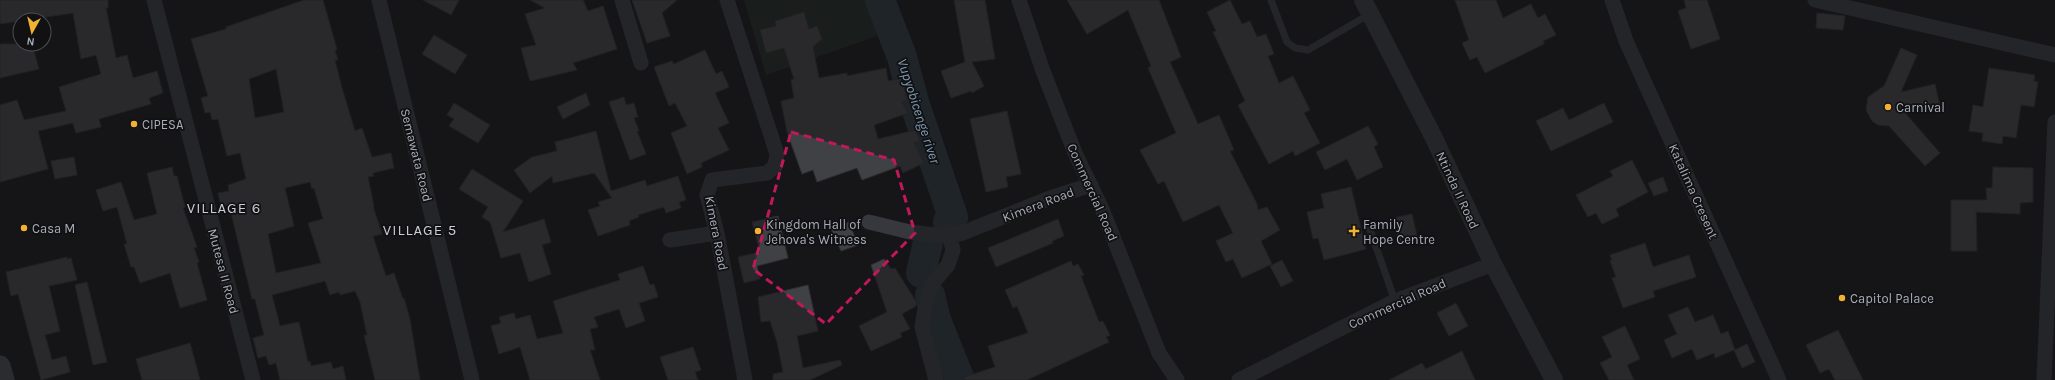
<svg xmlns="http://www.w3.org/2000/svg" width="2055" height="380" viewBox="0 0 2055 380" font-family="Karla,sans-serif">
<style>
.green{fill:#1e261f}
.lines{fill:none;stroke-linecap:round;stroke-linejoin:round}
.river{stroke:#2c353c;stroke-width:30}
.building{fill:#404145;stroke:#303034;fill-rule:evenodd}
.service{stroke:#37383d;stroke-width:7}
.minor{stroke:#37383d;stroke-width:15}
.tertiary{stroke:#37383d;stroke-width:18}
.secondary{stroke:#45474d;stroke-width:21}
.marked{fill:none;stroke:#c2185b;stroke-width:3;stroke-dasharray:8 5;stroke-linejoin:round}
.poi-dot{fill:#f2b134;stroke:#111113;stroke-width:1.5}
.labels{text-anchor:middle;stroke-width:3.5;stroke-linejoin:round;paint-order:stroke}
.poi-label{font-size:13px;fill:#a8adb8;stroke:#111113;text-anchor:start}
.street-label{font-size:13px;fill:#a8adb8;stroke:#111113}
.water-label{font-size:14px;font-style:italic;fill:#7f9bb3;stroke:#111113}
.quarter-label{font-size:15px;letter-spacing:1px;fill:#c9ccd4;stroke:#111113}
</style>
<rect width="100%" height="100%" fill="#161618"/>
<path class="green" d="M744 0H867L880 35 766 75Z"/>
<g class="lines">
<path class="river" d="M880 0 902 57 914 102 953 217 948 222
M921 273 928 242
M930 295 936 320 960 380"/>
</g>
<path class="building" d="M0 0H108V8H106L116 58 127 55 133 78 157 71 163 93 149 98 151 104 99 119 101 127 76 133 73 123 38 131 48 169 0 182V105L17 100 24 120 66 111 59 87 101 74 96 55 81 59 73 13 0 24Z
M304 0H323L337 49 335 50 338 60H335L342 88 355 131 362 128 372 157 391 153 394 168 373 173 374 176 368 177 374 206H373L382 234 373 236 386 276 394 273 403 299 404 298 410 319 420 380H375L364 335H367L360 302 355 291 340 295 339 292 330 295 325 281 272 295 280 326 299 322 308 362 310 361 311 366 331 362 333 369 343 366 346 380H280L276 363 269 365 266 356 258 358 253 338 264 335 255 299H252L229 205 221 207 218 193 229 191 228 185 246 179 240 153 227 156 218 119 212 120 210 112 205 113 201 98 208 96 191 39 226 29V27ZM276 69 284 112 255 118 249 79ZM310 182 312 189 314 188 323 219 308 223 321 263 276 273 268 234 294 226 285 188Z
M423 0H459L451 15Z
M530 0H583L588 11 603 6 617 49 573 63 577 70 530 81 521 48 536 45 525 14 545 8Z
M632 0H677L662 13 670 36 647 43Z
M954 0H985L995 59 972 62 984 86 972 93 971 91 951 98 941 71 965 62Z
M1067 0H1159L1181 57 1170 62 1198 124 1219 115 1234 150 1230 151 1257 204 1258 210 1267 207 1280 230 1261 241 1272 264 1242 278 1233 259 1226 262 1216 241 1233 233 1219 205 1183 222 1164 181 1158 184 1140 150 1176 133 1148 68 1151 66 1128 10 1087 34Z
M1230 0 1242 24 1250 21 1257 37 1266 34 1274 54 1268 56 1279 83 1293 76 1310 110 1304 113 1320 143 1295 156 1293 151 1269 164 1238 105 1245 101 1213 32 1216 31 1207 12Z
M1455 0H1496L1503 18 1531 4 1538 18 1545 14 1556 35 1543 41 1544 44 1485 73 1477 57 1470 60 1462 43 1469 40Z
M1684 0H1707L1720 39 1691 49 1678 11 1686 8Z
M804 12 809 29 817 26 822 39 813 47 819 78 847 73V76L886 68 888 81 902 78 907 100 902 102 908 113 874 125 878 139 915 130 920 141 914 143 924 163 903 173 900 166 862 180 857 168 817 182 813 170 802 174 787 132 781 101 794 98 791 80 794 79 784 48 766 53 760 30 776 26 775 21Z
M1817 13 1845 16 1843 30 1816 28Z
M434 35 467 55 455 74 422 54Z
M0 44H32L39 69 0 78Z
M1901 48 1917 55 1901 92 1935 84 1940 106 1906 114 1940 153 1925 166 1889 126 1878 125 1872 121 1866 110 1868 97 1884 86Z
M705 50 716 74 722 71 729 87 715 93 729 123 718 128 729 150 701 163 702 167 687 174 671 133 687 126 675 103 669 106 654 67 672 61 674 64Z
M1989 68 2035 75 2034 81 2038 82 2034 107 2021 105 2016 138 2003 136 2002 144 1982 141 1983 133 1969 131 1973 105 1983 107Z
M586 93 590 105 563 119 557 107Z
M624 97 626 105 634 103 638 117 634 118 639 131H637L646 154 630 160 609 102Z
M454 103 490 125 478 143 449 126 454 119 447 115Z
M1604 103 1613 122 1551 151 1536 121 1563 108 1569 120Z
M1007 111 1021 174 1006 177 1008 187 986 192 970 119Z
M1368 126 1378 144 1374 147 1383 167 1357 180 1347 159 1325 170 1316 152Z
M596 131 611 191 645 180 647 186 678 176 686 200 679 202 681 208 666 213 664 207 638 215 639 217 629 221 630 225 598 236 588 210 600 206 598 202 612 198 594 173 553 183 552 176 530 193 514 170 532 157 557 151 555 142Z
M74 157 77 175 55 179 51 161Z
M1632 160 1648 192 1616 209 1619 216 1602 224 1596 213 1588 217 1576 195 1613 176 1610 171Z
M172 167 174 176H177L185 207 183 208 197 247 194 248 199 262 197 263 207 300 180 308 170 273 140 283 134 267H131L124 244H127L117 207 103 211 96 190 121 182 134 220 157 214 147 173Z
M1993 167 2033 168V202L2020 203V214L1976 212 1977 251H1951V200H1987L1986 188H1992Z
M472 169 523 201 503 232 544 219 551 242 542 245 551 274 529 282 520 253 501 258 490 222 482 217 488 207 459 189Z
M1663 177 1668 191 1654 196 1648 183Z
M1351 187 1366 249 1324 260 1318 238 1313 239 1307 212 1324 208 1321 194Z
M1412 214 1418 240 1399 243 1393 218Z
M778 216 788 258 757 266 760 279 744 283 738 257 760 252 752 222Z
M1058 219 1064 236 1052 241 1053 243 996 267 988 248Z
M849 222 858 245 841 251 831 229Z
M1645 243 1653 267 1689 255 1696 277 1653 291 1655 297 1623 308 1612 278 1616 277 1610 261 1612 260 1610 255Z
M67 257V259L71 258 77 280 49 286 60 331 45 335 52 360 66 356 70 372 41 380 18 294 11 296 6 272Z
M884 259 891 269 895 268 917 303 916 306 902 314 910 329 900 333 902 337 871 351 859 326 887 312 871 265Z
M1282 260 1293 281 1281 287 1270 266Z
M1071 261 1073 266 1078 264 1084 275 1081 276 1099 322 1103 321 1110 335 1106 337 1109 342 1027 380H965L964 377 995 367 988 346 1028 333 1017 306 1013 308 1005 290Z
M643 266 650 285 654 284 658 297 639 303 645 321 626 328 619 309 594 317 598 327 590 329 595 350H590L600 380H530L520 347 499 354 491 326 501 323 499 317 514 313 516 319 530 315 537 339 563 333 553 301 620 280 618 274Z
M87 282 107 362 93 365 75 285Z
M808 285 818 331 797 336 803 368 840 360 842 365 810 380H773V374L783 372 777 342 770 321 761 322 758 297Z
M1456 303 1468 326 1449 336 1437 313Z
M1688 307 1695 322 1713 315 1721 334 1728 331 1735 350 1747 344 1755 362 1742 368 1734 350 1715 358 1714 353 1697 360 1692 349 1672 358 1664 340 1677 334 1668 315Z
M1625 326 1640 359 1627 365 1634 380H1609L1600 363 1612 357 1602 337Z
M1838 330 1863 380H1835L1829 369 1820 373 1806 345Z
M190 343 200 380H142L136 359Z
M693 347 701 370 695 372 698 380H668L660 357Z
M1462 351 1475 380H1389L1422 363 1426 369Z"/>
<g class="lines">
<path class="service" d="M1271 0 1287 42 1295 48 1308 50 1370 14
M1368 224 1395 301"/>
<path class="minor" d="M154 0 253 380
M379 0 472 380
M622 0 641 63
M727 0 777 154 775 166 767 173 712 180 707 195 717 233 745 380
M1019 0 1043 71 1075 153 1102 209 1159 353 1177 380
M1612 0 1626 41 1779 380
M1815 0 2055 55
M869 222 910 232 935 235 960 234 1050 198 1091 185
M670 240 717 233
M936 380 922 327 927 297 932 284 948 265 953 250 949 234
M1239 380 1395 301 1493 264
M2044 380 2055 122"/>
<path class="tertiary" d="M1363 0 1433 136 1493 264 1554 380"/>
<path class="secondary" d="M0 366 4 380"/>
</g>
<path d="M0 0H2055V380H0ZM791 132 894 160 915 233 826 324 753 269Z" fill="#161618" fill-opacity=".55" fill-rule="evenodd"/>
<path class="marked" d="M791 132 894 160 915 233 826 324 753 269Z"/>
<g class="poi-dot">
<circle cx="1888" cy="107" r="4"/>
<circle cx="134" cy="124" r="4"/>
<circle cx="24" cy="228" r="4"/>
<circle cx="758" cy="231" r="4"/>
<path d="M1352 225h4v4h4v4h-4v4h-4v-4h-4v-4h4z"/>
<circle cx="1842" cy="298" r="4"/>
</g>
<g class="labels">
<g class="poi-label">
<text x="1896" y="112">Carnival</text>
<text x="142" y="129">CIPESA</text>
<text x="766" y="229">Kingdom Hall of<tspan x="766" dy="15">Jehova's Witness</tspan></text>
<text x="1363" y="229">Family<tspan x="1363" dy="15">Hope Centre</tspan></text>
<text x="32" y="233">Casa M</text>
<text x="1850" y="303">Capitol Palace</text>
</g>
<g class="street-label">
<text transform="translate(417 155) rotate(76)" y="5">Semawata Road</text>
<text transform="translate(1458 190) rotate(65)" y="5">Ntinda II Road</text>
<text transform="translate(1694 191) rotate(66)" y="5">Katalima Cresent</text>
<text transform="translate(1093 192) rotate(66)" y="5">Commercial Road</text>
<text transform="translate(1038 204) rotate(-21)" y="5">Kimera Road</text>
<text transform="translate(717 233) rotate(79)" y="5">Kimera Road</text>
<text transform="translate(224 271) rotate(75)" y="5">Mutesa II Road</text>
<text transform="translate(1397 303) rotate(-24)" y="5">Commercial Road</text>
</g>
<g class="water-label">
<text transform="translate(919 111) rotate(72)" y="5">Vupyobicenge river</text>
</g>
<g class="quarter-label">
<text x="224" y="213">VILLAGE 6</text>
<text x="420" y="235">VILLAGE 5</text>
</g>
</g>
<g transform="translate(32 32) rotate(188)"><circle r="19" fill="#111113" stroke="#4d4f55"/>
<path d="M0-3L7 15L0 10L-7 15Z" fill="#f2b134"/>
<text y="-6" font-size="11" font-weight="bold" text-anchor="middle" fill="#a8adb8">N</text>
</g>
</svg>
